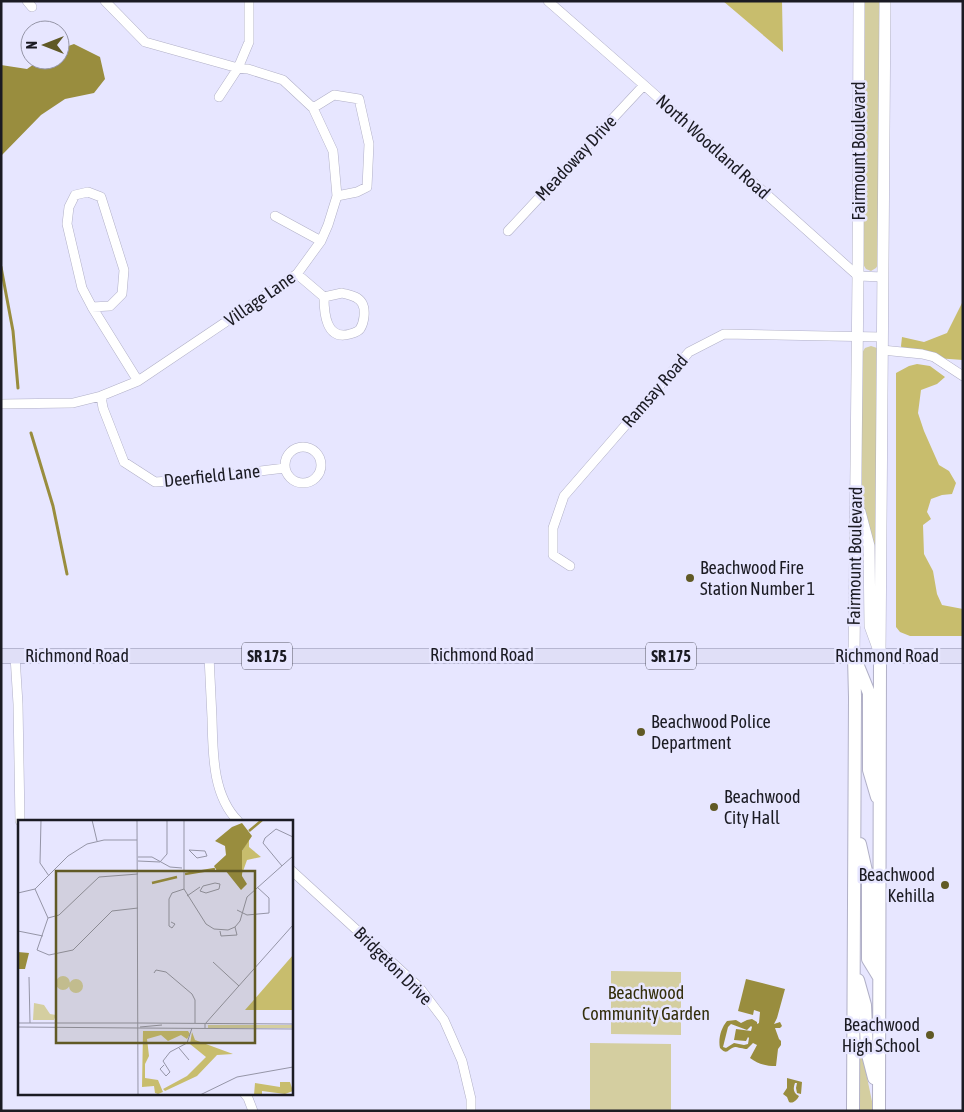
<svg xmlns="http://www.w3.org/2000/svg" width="964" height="1112" viewBox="0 0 964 1112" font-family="'Asap Condensed',sans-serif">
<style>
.green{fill:#d4cea0}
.forest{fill:#c8bd6d}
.water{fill:#998d3e;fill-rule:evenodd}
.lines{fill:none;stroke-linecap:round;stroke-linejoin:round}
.stream{stroke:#998d3e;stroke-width:3}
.minor-casing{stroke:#b1b0c7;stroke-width:10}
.tertiary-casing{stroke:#b1b0c7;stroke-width:12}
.secondary-casing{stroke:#b1b0c7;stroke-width:14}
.primary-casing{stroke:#8d8caa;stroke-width:16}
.minor{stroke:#fff;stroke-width:9}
.tertiary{stroke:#fff;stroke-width:11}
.secondary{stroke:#fff;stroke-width:12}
.primary{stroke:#e0dff7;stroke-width:15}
.poi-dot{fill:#605925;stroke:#e7e6ff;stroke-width:2}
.labels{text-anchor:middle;stroke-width:5;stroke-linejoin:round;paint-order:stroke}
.shield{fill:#e7e6ff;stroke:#585865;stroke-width:1}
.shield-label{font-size:16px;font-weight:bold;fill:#1b1b23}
.street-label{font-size:18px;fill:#1b1b23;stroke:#e7e6ff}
.poi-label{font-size:18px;fill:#1b1b23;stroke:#e7e6ff;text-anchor:start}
.park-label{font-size:18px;fill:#342f0c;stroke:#e7e6ff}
.inset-river{fill:none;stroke:#998d3e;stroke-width:2.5}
.inset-road{fill:none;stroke:#9595a7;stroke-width:1}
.view{fill:#605925;fill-opacity:0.15;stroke:#605925;stroke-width:2.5}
.inset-edge{fill:none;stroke:#1b1b23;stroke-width:2.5}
</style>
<rect width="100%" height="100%" fill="#e7e6ff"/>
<path class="green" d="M863 1H879V263L876 268 871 271 866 269 863 264Z
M871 346 877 348 878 353V625L873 545 862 497V353L865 348Z
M611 971 681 972V1035L611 1034Z
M859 1008 863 1058 874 1111H858Z
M590 1043 671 1044V1111H590Z"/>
<path class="forest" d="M723 1H782L783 52Z
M963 301V360L936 358 902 349 901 346 902 337 924 342 947 333Z
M917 364 930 366 945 377 937 384 921 390 918 413 924 431 939 465 949 471 956 483 952 494 942 495 931 499 927 512 931 519 923 525 924 554 933 571 937 594 942 605 963 609V636H910L900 632 896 627V373L909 366Z"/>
<path class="water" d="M74 44 100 57 105 79 94 93 65 99 41 115 1 156V65L27 69 40 60H60V49Z
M746 979 785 989 777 1018 774 1024 780 1022 782 1026 780 1028H775L779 1039 781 1041V1045L778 1049 776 1066C766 1066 758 1064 750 1058L757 1045 753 1043 747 1049C744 1049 737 1047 735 1047 727 1049 728 1056 720 1048 718 1039 721 1028 727 1021L736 1020 741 1023 747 1020 752 1019 757 1022V1024L759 1023 760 1012 754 1010 753 1015 738 1011ZM731 1024 747 1030 751 1026 752 1027 751 1031 736 1029 734 1040 746 1041 748 1037 749 1038 748 1044 744 1045 734 1043 726 1048 723 1047 728 1027Z
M787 1078 802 1082 801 1094 797 1093 796 1088 797 1083H795C793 1089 793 1093 799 1096 797 1100 793 1104 789 1102L787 1097 783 1094 787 1088Z"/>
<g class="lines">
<path class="stream" d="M1 267 13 331 18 388
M31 433 53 506 67 574"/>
<g class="minor-casing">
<path id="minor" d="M27 1 32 7
M548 1 644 85 858 276 883 277
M219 97 238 68 249 42V1
M313 108 334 95 359 99 369 144 367 187 357 192 337 196
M88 192 101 197 124 270 122 294 110 306 92 307 82 288 67 224 69 207 75 195Z
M275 216 321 241
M508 231 644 85
M297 274 324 297
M342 293C349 295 358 296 362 303 366 310 364 323 360 329 358 332 353 333 350 334 326 341 324 313 324 297Z
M92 307 138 381
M882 350 922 354 934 357 963 376
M101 396 103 408 124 462 155 482 187 480 285 468
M1 404 73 403 101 396 138 381 297 274 321 241 328 225 337 196 333 151 313 108 283 80 248 69 238 68 145 42 105 1
M285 465a18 18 0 1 1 36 0a18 18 0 1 1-36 0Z
M570 566 553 555V528L564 496 689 352 724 334 882 337
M15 656 18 704 20 821
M209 656C210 677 211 697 212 718 213 752 212 795 238 821
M291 870 419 987 444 1020 462 1061 471 1099V1111
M244 1093 248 1098 253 1111"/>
</g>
<g class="tertiary-casing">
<path id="tertiary" d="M860 512 869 546 870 626 878 648
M880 656 885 1
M854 657 858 276 859 1"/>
</g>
<g class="secondary-casing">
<path id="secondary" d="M858 666 869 693V770L877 797
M860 844 868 880V959L879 977
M858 980 865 1005 867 1051 874 1078
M853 1111 855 697 854 657
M879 1111 880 656"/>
</g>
<g class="primary-casing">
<path id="primary" d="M1 656H963"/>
</g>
<use href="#minor" class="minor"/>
<use href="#tertiary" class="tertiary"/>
<use href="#secondary" class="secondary"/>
<use href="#primary" class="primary"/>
</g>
<g class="poi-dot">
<circle cx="690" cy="578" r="5"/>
<circle cx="641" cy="732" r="5"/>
<circle cx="714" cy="807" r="5"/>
<circle cx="945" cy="885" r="5"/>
<circle cx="930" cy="1035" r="5"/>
</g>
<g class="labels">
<g class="shield">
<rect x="242" y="642.5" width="50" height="27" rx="4"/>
<rect x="646" y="642.5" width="50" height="27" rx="4"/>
</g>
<g class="shield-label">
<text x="267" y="662">SR 175</text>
<text x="671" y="662">SR 175</text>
</g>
<g class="street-label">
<text transform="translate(713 147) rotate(42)" y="6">North Woodland Road</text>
<text transform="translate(859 151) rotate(-90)" y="6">Fairmount Boulevard</text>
<text transform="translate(576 158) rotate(-47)" y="6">Meadoway Drive</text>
<text transform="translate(260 299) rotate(-35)" y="6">Village Lane</text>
<text transform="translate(655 391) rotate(-49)" y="6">Ramsay Road</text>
<text transform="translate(212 476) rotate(-6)" y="6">Deerfield Lane</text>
<text transform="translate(855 556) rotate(-89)" y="6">Fairmount Boulevard</text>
<text x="482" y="661">Richmond Road</text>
<text x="77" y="662">Richmond Road</text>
<text x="887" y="662">Richmond Road</text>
<text transform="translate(393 966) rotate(45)" y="6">Bridgeton Drive</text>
</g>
<g class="poi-label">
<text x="700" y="574">Beachwood Fire<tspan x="700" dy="21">Station Number 1</tspan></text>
<text x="651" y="728">Beachwood Police<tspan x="651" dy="21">Department</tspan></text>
<text x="724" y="803">Beachwood<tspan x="724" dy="21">City Hall</tspan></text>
<text x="935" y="881" text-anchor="end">Beachwood<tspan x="935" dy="21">Kehilla</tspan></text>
<text x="920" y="1031" text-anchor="end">Beachwood<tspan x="920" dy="21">High School</tspan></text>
</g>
<g class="park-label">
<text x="646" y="999">Beachwood<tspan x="646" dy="21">Community Garden</tspan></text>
</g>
</g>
<g transform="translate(18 820)">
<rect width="275" height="275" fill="#e7e6ff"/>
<path d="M38 163a7 7 0 1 1 14 0a7 7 0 1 1-14 0ZM51 166a7 7 0 1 1 14 0a7 7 0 1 1-14 0ZM16 183 26 185 32 194 38 195 36 200H15ZM190 205H275V208H190Z" fill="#d4cea0"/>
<path d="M231 19V27L243 37 229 40 224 54V31ZM275 135V190H227ZM125 211H170L172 214 169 219 163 215 150 221 143 215 129 219 131 236 127 244V258L140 260 145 272 140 274 137 273 136 266 124 267ZM174 212 177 220 215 234 199 235 179 256 147 271 145 269 169 256 188 237 172 224ZM262 262H272L275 271 267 274 244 271V275H236L237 263 262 267Z" fill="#c8bd6d"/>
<path d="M224 3 234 16 224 31V56L229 64 223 70 207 50 199 51 196 46 208 35 207 26 197 21 214 7ZM0 132 11 133 7 149H0Z" fill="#998d3e"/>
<path class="inset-river" d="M231 11 244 0M167 54 197 49M134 63 159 57"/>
<path class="inset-road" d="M23 0 22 43 31 56M74 0 79 21M119 0 120 275M166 0V69L188 104 196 109 210 110 217 107 222 101 229 77 275 36M171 30 187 31 189 36 179 38ZM120 37H134L152 47 164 48M120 41 142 42M142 42 149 34V0M264 46 245 23 247 18 258 9 275 17M197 63 202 64 201 69 188 73 182 71 185 66ZM17 69 30 98 19 130 31 135 55 130 94 91 120 88M0 73 17 69 50 36 69 24 86 20H119M169 76 182 67M219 90 229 95 251 93V78L239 67M30 98 41 95 81 57 120 54M153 102 157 104 154 108 151 106V79L154 73 166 69M0 111 25 116M202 111 203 116 219 115 217 107M195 142 221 166M136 153 138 150 148 152 174 174 177 180V203M11 157 12 203M0 203H120M120 203 275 204M0 207 120 208M122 207 144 205M120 208 275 209M187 208V204L275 105M161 228 171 240M146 245 142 249 148 256 152 252 145 241 152 232 169 223 174 208M182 275 219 257 275 247"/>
<path class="view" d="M38 51H237V223H38Z"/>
<rect width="275" height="275" class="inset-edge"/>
</g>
<rect width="964" height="1112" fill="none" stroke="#1b1b23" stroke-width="5"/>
<g transform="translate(45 45) rotate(270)"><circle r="24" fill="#e7e6ff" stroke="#9595a7"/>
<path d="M0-4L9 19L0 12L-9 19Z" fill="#605925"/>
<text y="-8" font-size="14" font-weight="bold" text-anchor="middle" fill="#1b1b23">N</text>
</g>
</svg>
